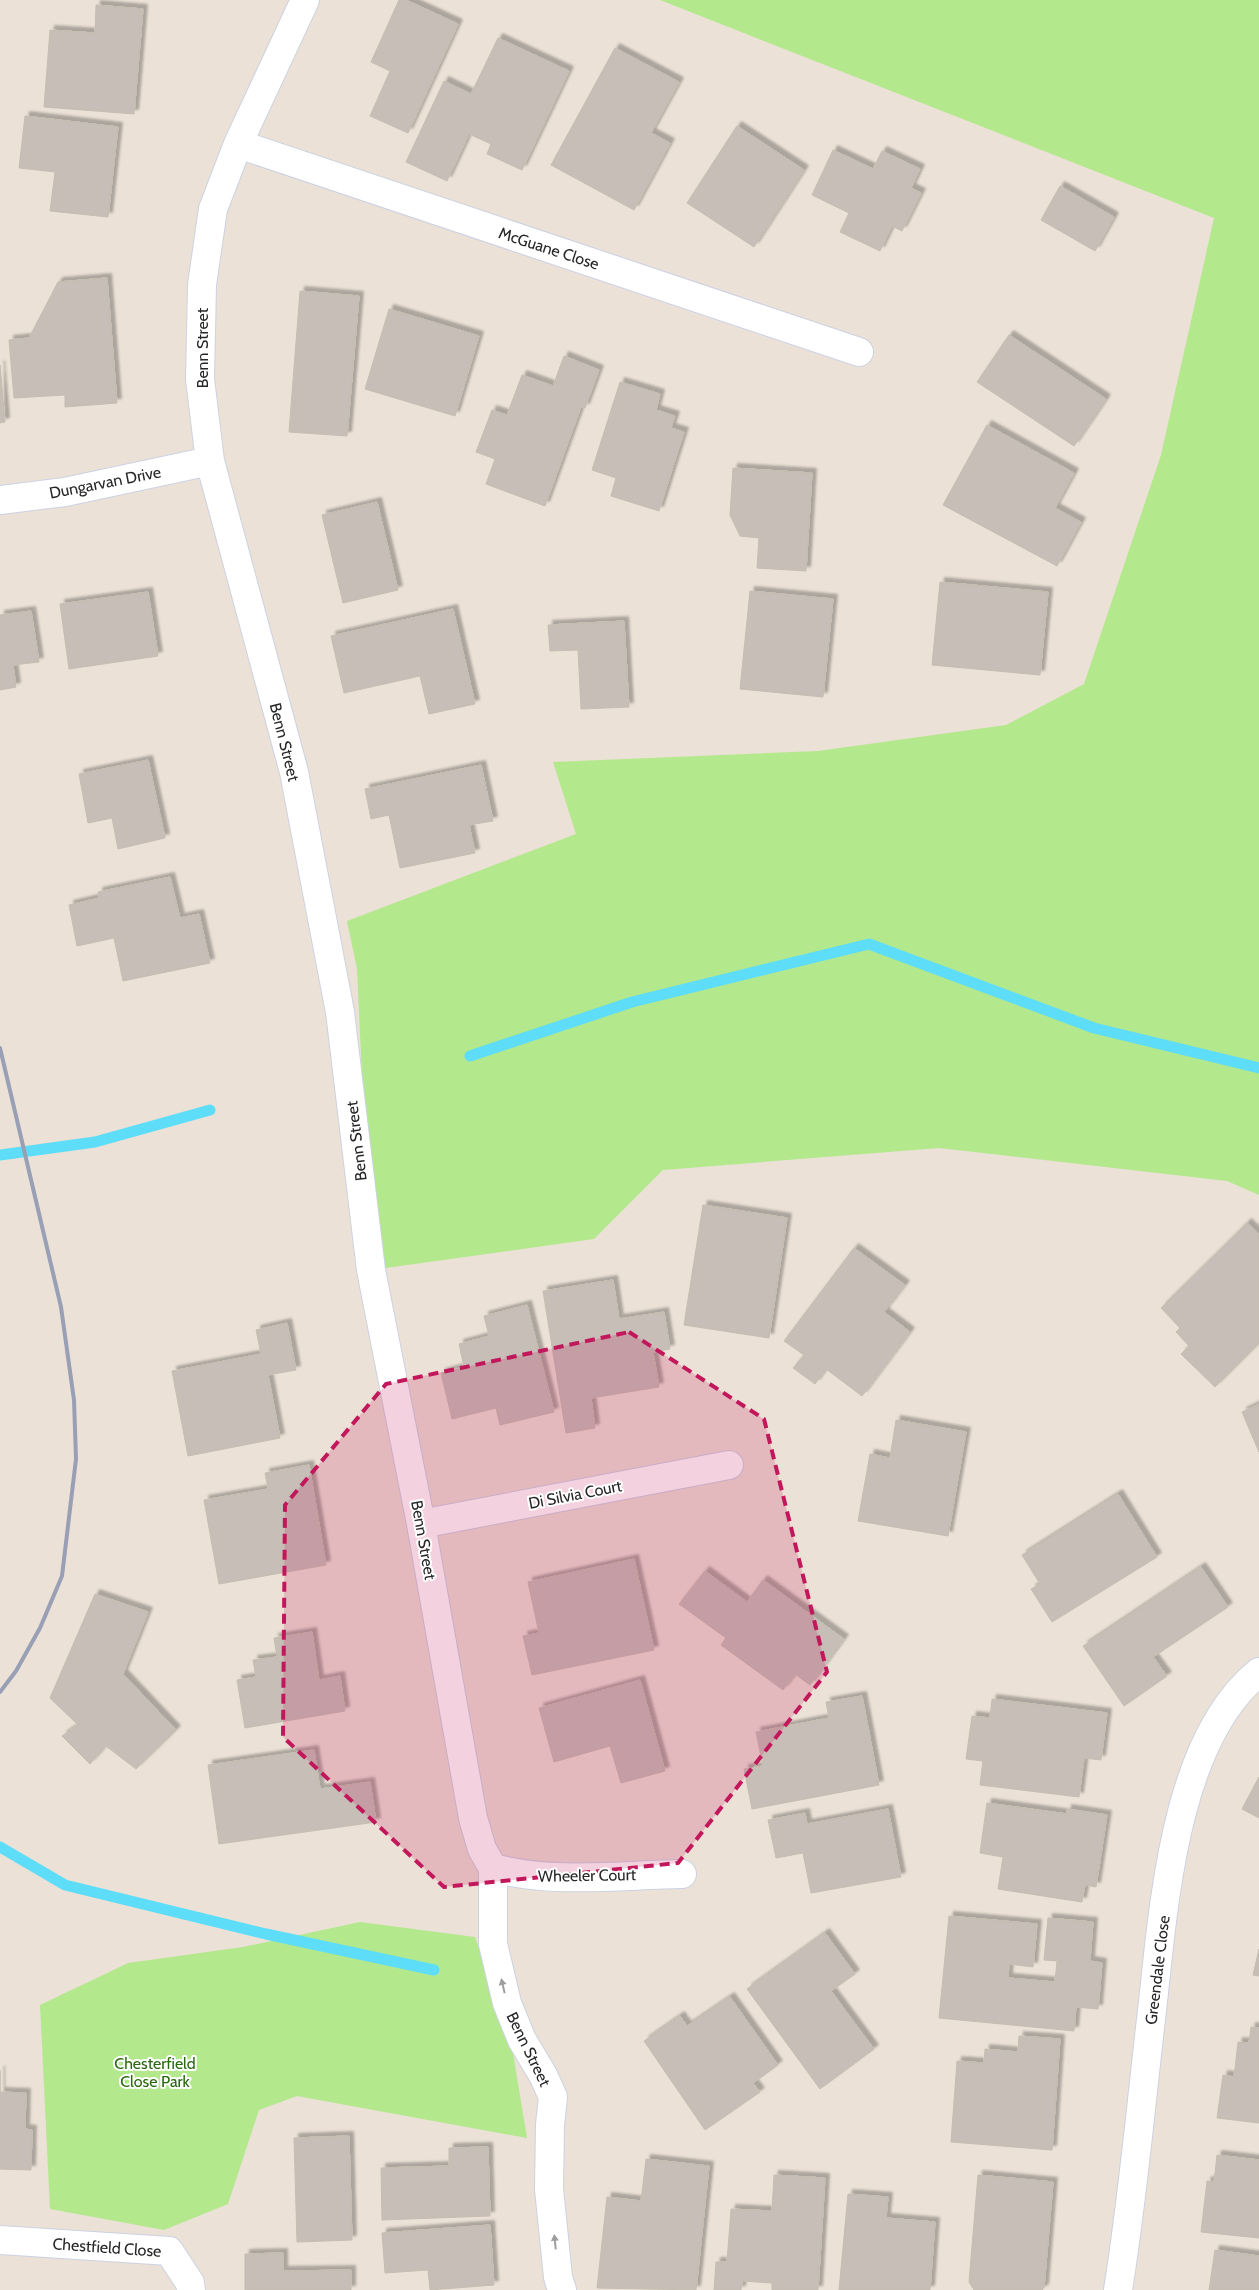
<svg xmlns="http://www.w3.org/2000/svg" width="1259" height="2290" viewBox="0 0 1259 2290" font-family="Cabin,sans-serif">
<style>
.green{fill:#b3e88d}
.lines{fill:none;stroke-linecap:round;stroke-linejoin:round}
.stream{stroke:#5eddf9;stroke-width:11}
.building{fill:#c6beb7;stroke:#c6bdb0;filter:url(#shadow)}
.minor-casing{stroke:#ccd2e2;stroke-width:30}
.minor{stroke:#fff;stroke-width:28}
.rail{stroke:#999fb4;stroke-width:4}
.oneway{fill:#9e9e9e}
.marked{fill:#c2185b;fill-opacity:0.2;stroke:#c2185b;stroke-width:4;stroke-dasharray:10 6;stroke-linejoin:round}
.labels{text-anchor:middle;stroke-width:4;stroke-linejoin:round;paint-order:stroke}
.street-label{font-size:16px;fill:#272727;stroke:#fff}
.park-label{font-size:16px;fill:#2b6812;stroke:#fff}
</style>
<defs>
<filter id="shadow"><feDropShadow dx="4.5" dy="-4.5" stdDeviation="1" flood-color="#0004"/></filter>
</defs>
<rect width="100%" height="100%" fill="#ebe1d6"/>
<path class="green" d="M660 0H1259V1195L1227 1181 939 1148 663 1170 594 1239 371 1270 357 969 347 921 576 834 553 762 818 751 1006 725 1084 684 1161 455 1214 218Z
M360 1922 475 1937 510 2035 527 2138 297 2096 259 2110 228 2204 164 2230 50 2209 40 2005 128 1963 243 1947Z"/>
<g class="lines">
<path class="stream" d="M470 1056 632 1002 869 944 1094 1028 1259 1068
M0 1155 95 1142 210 1110
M0 1847 65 1885 266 1934 434 1970"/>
</g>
<path class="building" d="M399 0H406L458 24 408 133 370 116 390 71 371 62Z
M96 5 143 9 134 114 44 107 50 30 95 33Z
M498 38 569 71 522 170 487 154 491 144 469 134 447 181 406 162 444 81 471 94Z
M615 48 679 82 651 133 670 143 634 210 551 165Z
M25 116 118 127 108 217 50 211 55 172 19 168Z
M737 126 804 170 754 247 687 203Z
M833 150 873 169 882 151 920 169 911 188 921 193 902 231 892 226 880 251 840 232 849 213 812 195Z
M1060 186 1114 217 1095 251 1041 220Z
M107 278 117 403 65 407V395L14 398 9 340 29 338 58 282Z
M300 291 359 296 347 436 289 432Z
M389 309 479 336 455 416 365 389Z
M1009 335 1106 399 1074 446 977 382Z
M564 356 599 370 585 408 581 407 545 506 486 484 495 459 476 452 492 410 507 415 522 375 553 386Z
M0 365 5 422 0 423Z
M620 382 660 394 656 410 675 416 671 428 684 432 659 511 611 496 616 478 592 470Z
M987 425 1074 473 1055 508 1081 522 1057 566 943 505Z
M733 468 812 473 806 571 757 568 759 538 740 536 730 515Z
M377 502 398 590 343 603 322 515Z
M940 582 1048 592 1040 675 932 665Z
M750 591 833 599 823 697 740 689Z
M148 592 158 656 69 669 60 604Z
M453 609 475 704 429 714 420 676 344 693 331 636Z
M31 611 39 662 13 665 16 687 0 690V615Z
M624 621 629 707 581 709 578 650 550 651 548 625Z
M148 760 165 838 118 849 112 818 88 823 79 774Z
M481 765 493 821 469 825 475 853 400 868 389 815 371 819 365 789Z
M170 877 180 918 199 914 210 963 123 981 114 938 77 946 69 905 99 898 98 892Z
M703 1205 787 1218 769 1338 684 1325Z
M1247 1223 1259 1234V1343L1215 1387 1181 1354 1189 1346 1176 1332 1180 1328 1161 1308Z
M854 1248 905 1285 884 1312 910 1332 862 1396 826 1369 815 1384 793 1368 804 1355 784 1341Z
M613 1280 619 1319 664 1312 670 1349 653 1352 659 1387 591 1398 595 1428 566 1433 543 1291Z
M527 1305 554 1412 500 1425 496 1408 452 1419 441 1373 464 1367 459 1344 489 1336 484 1316Z
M287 1323 296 1370 268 1375 280 1438 188 1456 172 1371 261 1354 256 1330Z
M1259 1404V1452L1242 1412Z
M896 1420 966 1432 948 1536 858 1521 870 1454 890 1458Z
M309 1465 326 1565 219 1584 204 1500 268 1489 265 1473Z
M1118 1494 1157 1557 1052 1622 1031 1589 1040 1584 1022 1555Z
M634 1559 654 1650 532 1675 523 1636 539 1633 528 1582Z
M1201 1567 1228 1607 1153 1657 1167 1676 1124 1706 1083 1646Z
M705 1571 747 1602 763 1580 844 1639 810 1685 795 1674 783 1690 721 1645 726 1638 679 1604Z
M95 1594 148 1612 123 1674 176 1730 136 1769 106 1746 90 1764 62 1736 78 1725 50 1698Z
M312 1632 319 1680 340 1676 345 1711 245 1728 237 1680 256 1677 253 1660 277 1657 274 1638Z
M640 1680 665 1771 621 1783 610 1746 554 1762 539 1708Z
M862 1696 879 1785 752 1809 744 1769 763 1766 756 1732 829 1718 826 1702Z
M992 1699 1107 1713 1101 1760 1084 1758 1079 1797 980 1785 983 1761 966 1759 972 1716 990 1718Z
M314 1750 320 1789 370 1782 376 1822 219 1844 208 1765Z
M1259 1777V1818L1242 1809Z
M987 1803 1067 1814V1809L1107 1815 1096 1887 1085 1885 1082 1902 998 1889 1003 1857 980 1853Z
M888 1809 901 1877 811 1893 803 1853 776 1858 768 1820 805 1813 807 1824Z
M949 1916 1037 1924 1033 1967 1009 1964 1008 1978 1055 1982 1057 1961 1044 1960 1048 1918 1093 1922 1090 1961 1102 1963 1098 2009 1076 2007 1074 2031 939 2018Z
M825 1933 855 1974 831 1991 874 2049 820 2089 747 1989Z
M1259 1949V1976L1253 1975Z
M730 1997 778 2065 753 2083 760 2092 705 2130 644 2041 680 2016 687 2026Z
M1251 2027 1259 2028V2123L1217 2118 1223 2075 1234 2077 1238 2042 1249 2043Z
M1019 2036 1060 2039 1052 2150 951 2142 957 2061 984 2063 985 2049 1018 2052Z
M0 2070V2092L26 2093 25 2129 32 2130 31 2170 0 2169Z
M349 2136 352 2240 297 2242 294 2138Z
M488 2147 490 2216 382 2220 381 2168 449 2166V2148Z
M1217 2155 1259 2160V2238L1201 2232 1207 2181 1214 2182Z
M646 2159 709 2166 696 2290 597 2288 607 2197 641 2201Z
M774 2175 825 2178 818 2290H772V2283L742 2281 741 2290H714L716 2262H727L731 2209 772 2211Z
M978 2175 1053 2182 1044 2288 1042 2290H974L969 2282Z
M848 2194 888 2197 886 2218 935 2222 930 2290H839Z
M490 2225 494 2285 430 2290 428 2270 385 2273 382 2233Z
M1215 2250 1259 2256V2290H1209Z
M283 2253V2271L351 2270V2290H245V2254Z"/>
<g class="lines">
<g class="minor-casing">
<path id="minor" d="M305 0 238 144 213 209 202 285 200 379 210 461 294 772 340 1012 371 1270 421 1524 473 1818 482 1849 493 1868V1944L507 2003 522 2040 543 2075 553 2097 550 2125 549 2189 558 2277 562 2290
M238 144 859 352
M0 500 65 492 210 461
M421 1524 729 1465
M493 1868C554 1884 620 1875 682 1874
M0 2240 169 2251 190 2283 191 2290
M1118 2290C1132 2203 1140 2115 1150 2028 1163 1921 1170 1744 1259 1672"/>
</g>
<use href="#minor" class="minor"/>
<path class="rail" d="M0 1048 61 1307 74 1400 76 1459 62 1576 40 1628 16 1671 0 1692"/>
</g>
<defs><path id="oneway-solid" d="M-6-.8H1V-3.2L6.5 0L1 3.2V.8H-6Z" transform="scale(1.25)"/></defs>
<g class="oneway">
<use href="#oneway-solid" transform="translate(503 1986) rotate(-103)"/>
<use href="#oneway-solid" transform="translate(555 2242) rotate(-96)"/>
</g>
<path class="marked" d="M629 1332 764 1419 827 1672 678 1863 444 1887 283 1737 285 1505 386 1384Z"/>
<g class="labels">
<g class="street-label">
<text transform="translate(549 248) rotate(18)" y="6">McGuane Close</text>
<text transform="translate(202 348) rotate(-90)" y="6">Benn Street</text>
<text transform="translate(105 482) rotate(-11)" y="6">Dungarvan Drive</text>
<text transform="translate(285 742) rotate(76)" y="6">Benn Street</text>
<text transform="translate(356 1141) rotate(-97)" y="6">Benn Street</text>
<text transform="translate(575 1494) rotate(-11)" y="6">Di Silvia Court</text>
<text transform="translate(424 1540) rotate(80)" y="6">Benn Street</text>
<text transform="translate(587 1875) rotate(-1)" y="6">Wheeler Court</text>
<text transform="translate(1157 1970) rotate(-83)" y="6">Greendale Close</text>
<text transform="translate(529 2049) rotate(64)" y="6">Benn Street</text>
<text transform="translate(107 2247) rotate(4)" y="6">Chestfield Close</text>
</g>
<g class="park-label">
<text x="155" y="2069">Chesterfield<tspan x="155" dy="18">Close Park</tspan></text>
</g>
</g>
</svg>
